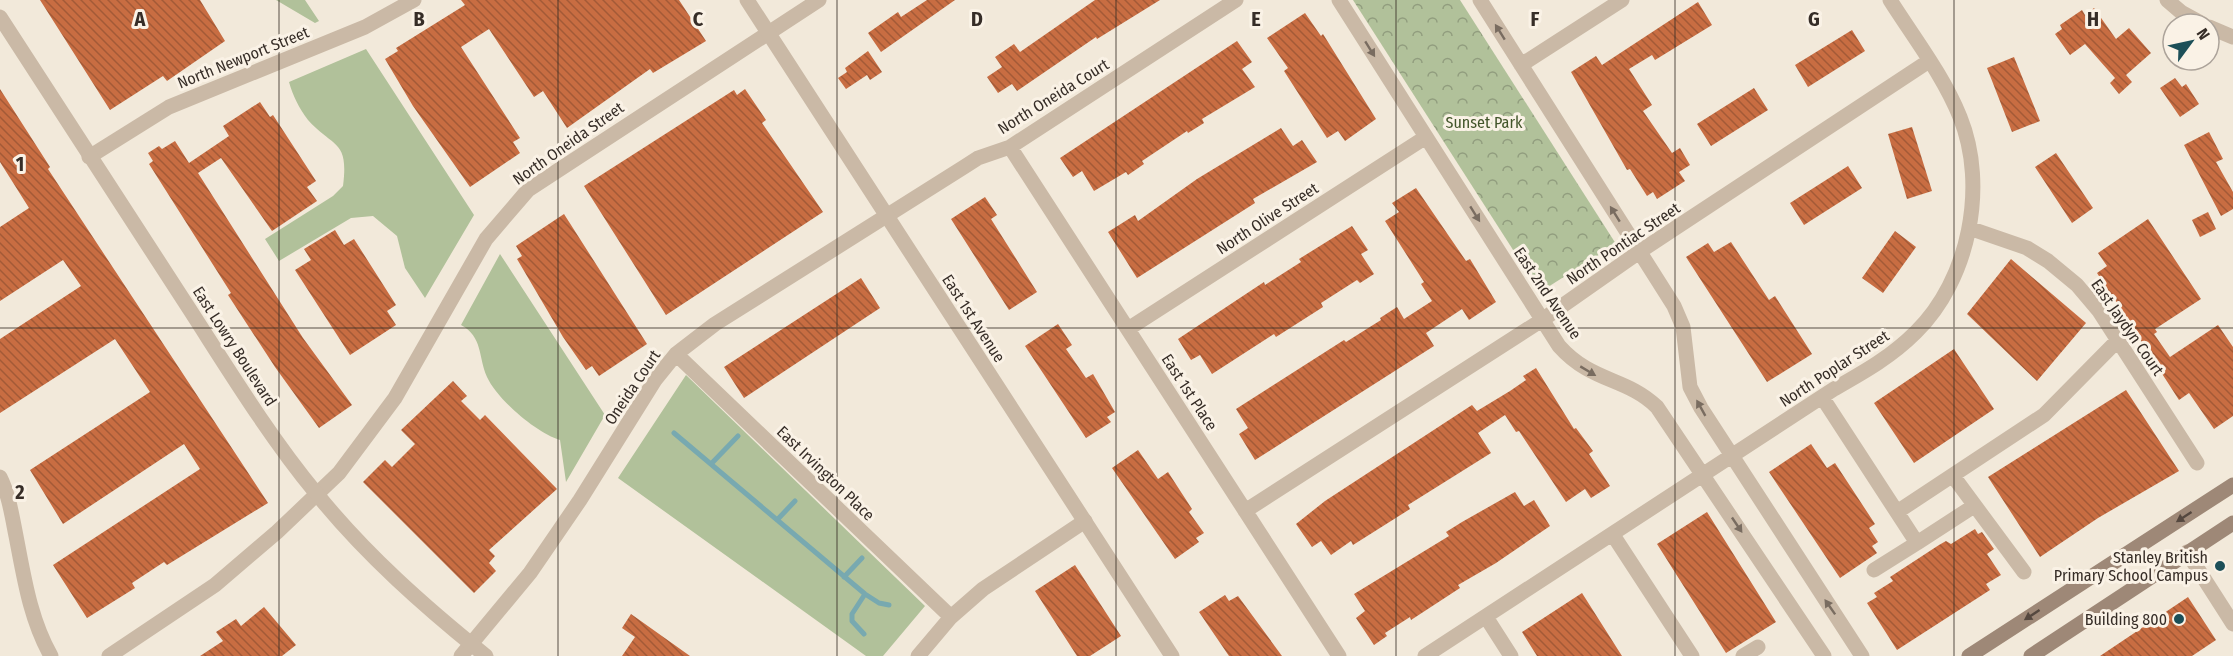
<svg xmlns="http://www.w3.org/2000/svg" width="2233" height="656" viewBox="0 0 2233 656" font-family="'Fira Sans Condensed',sans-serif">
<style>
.grass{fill:#b1c19a}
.forest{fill:url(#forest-crowns)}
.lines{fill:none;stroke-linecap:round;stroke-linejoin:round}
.stream{stroke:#78a9b0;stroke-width:5}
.building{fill:url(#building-back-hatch)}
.minor{stroke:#cab9a6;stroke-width:15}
.tertiary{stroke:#cab9a6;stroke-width:15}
.secondary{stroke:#9e8877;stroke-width:15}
.oneway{fill:#796c60}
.oneway2{fill:#55483f}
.grid{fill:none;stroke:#362d27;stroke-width:1.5;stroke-opacity:0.55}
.poi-dot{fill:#1c4f58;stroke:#faf2e6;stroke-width:2}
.labels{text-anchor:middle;stroke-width:6;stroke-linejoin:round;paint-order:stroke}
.street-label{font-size:16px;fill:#362d27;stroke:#faf2e6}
.park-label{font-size:16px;fill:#42552a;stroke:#faf2e6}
.poi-label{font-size:16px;fill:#362d27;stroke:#faf2e6;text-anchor:end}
.grid-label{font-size:20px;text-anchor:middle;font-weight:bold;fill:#362d27;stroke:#faf2e6;stroke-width:6;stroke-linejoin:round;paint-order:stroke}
</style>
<defs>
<pattern id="forest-crowns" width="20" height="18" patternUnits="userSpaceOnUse" patternTransform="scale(1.5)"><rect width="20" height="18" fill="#b1c19a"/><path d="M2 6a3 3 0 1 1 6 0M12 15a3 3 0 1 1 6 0" fill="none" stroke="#919d7e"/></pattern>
<pattern id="building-back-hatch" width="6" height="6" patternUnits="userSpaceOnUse" patternTransform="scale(1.5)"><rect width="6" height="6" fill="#c86d42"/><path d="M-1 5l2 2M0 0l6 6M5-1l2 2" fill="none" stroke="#a35a37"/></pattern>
</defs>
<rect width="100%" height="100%" fill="#f2e9da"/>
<path class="grass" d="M276 0H305L319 21 315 23Z
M366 49 474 215 425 298 405 268 397 236 373 216 351 218 279 261 265 239 333 196 343 186C349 139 333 148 308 120 299 108 293 96 289 82Z
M500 254 605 415 566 482 560 440C536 433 497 399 487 377 478 356 483 337 461 325Z
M686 375 925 606 883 656H866L618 478Z"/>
<path class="forest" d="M1353 0H1460L1616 244 1540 292Z"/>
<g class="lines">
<path class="stream" d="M674 433 865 594 879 603 889 605
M711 464 738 436
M777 520 795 501
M844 577 862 558
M864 634 852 621V614L865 594"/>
</g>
<path class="building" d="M40 0H200L225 41 167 81 163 76 110 110Z
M461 0H679L706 41 653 73 650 69 567 128 543 91 534 97 489 29 461 47 520 138 513 142 520 153 470 187 413 106 385 59 398 51 396 48 465 5Z
M927 0H955L881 52 868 33 898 12 901 17Z
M1095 0H1160L1097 39 1096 37 1017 91 1012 84 998 93 987 77 1002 67 995 57 1014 44 1020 52Z
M1698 2 1712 25 1655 60 1652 55 1629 69 1652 105 1643 111 1672 153 1680 148 1690 165 1679 172 1685 181 1657 199 1653 192 1647 196 1630 169 1627 170 1571 72 1596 56 1602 65Z
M2094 8 2116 39 2129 28 2151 53 2126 75 2132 82 2119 94 2110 83 2115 78 2085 44 2070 55 2055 34 2062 29 2060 25 2082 10 2085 15Z
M1305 13 1321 36 1323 34 1376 119 1345 141 1338 131 1327 138 1284 71 1288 68 1267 38Z
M1852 30 1865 51 1808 87 1795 65Z
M1237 41 1252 62 1242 69 1255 87 1202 119 1204 123 1188 133 1187 131 1142 161 1144 164 1128 175 1126 172 1094 191 1082 171 1073 177 1060 158Z
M868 51 882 72 870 80 867 75 846 89 838 78 847 72 845 68Z
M2014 57 2040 121 2012 132 1987 68Z
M2175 78 2182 87 2186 84 2199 104 2180 117 2160 88Z
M1754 88 1768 110 1711 146 1697 124Z
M0 89 50 167 48 169 268 503 167 565 164 562 132 583 135 588 87 618 53 565 200 469 184 444 63 524 30 470 150 392 115 339 0 413V339L81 286 63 260 0 301V227L29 208 0 162Z
M745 89 766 120 762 123 823 212 666 315 584 186 734 90 737 95Z
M260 102 270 117 273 115 316 181 307 187 317 201 272 231 221 158 198 173 303 338 352 405 319 428 275 367 228 295 231 293 149 164 153 161 148 153 159 146 162 149 175 141 189 163 229 136 223 126Z
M1912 127 1932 191 1907 199 1888 134Z
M1281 128 1293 146 1302 140 1317 162 1253 199 1255 203 1137 278 1108 232 1135 215 1138 221 1197 179Z
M2209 132 2223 159 2216 162 2233 192V209L2221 216 2184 145Z
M2056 153 2093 208 2072 223 2035 167Z
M1848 166 1862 188 1804 225 1790 203Z
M1416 188 1466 261 1470 259 1496 302 1469 320 1462 309 1426 333 1434 346 1255 460 1239 434 1248 428 1236 409 1344 340 1346 342 1381 320 1380 318 1397 307 1404 319 1432 301 1421 284 1424 282 1385 221 1399 212 1392 203Z
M985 197 997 215 991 219 1037 292 1009 310 951 219Z
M2208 212 2216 229 2200 237 2192 220Z
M564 214 647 344 599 376 592 366 586 370 563 337 517 259 522 256 516 246Z
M2148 219 2201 299 2155 329 2157 332 2154 334 2170 357 2218 325 2233 347V416L2214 429 2189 393 2179 400 2097 273 2107 266 2098 253Z
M1352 226 1368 250 1361 254 1374 274 1360 283 1357 280 1321 303 1323 307 1276 337 1274 334 1212 374 1200 355 1191 360 1178 339 1264 282 1265 285 1301 262 1299 259Z
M335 230 344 245 354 239 396 305 387 311 396 325 350 355 295 270 311 260 304 249Z
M1895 231 1916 247 1883 293 1862 278Z
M1731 242 1769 300 1775 296 1812 354 1767 382 1686 257 1708 243 1714 252Z
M2011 259 2086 323 2037 381 1967 314Z
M861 278 880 308 744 398 724 367Z
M1058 324 1072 345 1066 349 1086 378 1093 374 1115 412 1107 417 1111 422 1086 438 1025 346Z
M1954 349 1994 409 1914 463 1874 403Z
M1536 368 1574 429 1576 428 1593 451 1589 454 1610 486 1591 498 1585 489 1566 502 1519 431 1516 432 1505 415 1478 433 1491 453 1408 505 1410 509 1353 545 1351 541 1331 555 1321 541 1312 547 1296 524 1325 501 1472 405 1477 411 1510 391 1526 380 1523 376Z
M453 381 467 396 461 401 480 420 485 415 557 489 489 550 495 556 489 563 496 571 474 593 363 482 385 460 392 467 415 444 401 430Z
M2126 390 2179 471 2098 518 2040 557 1988 477Z
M1811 444 1827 468 1835 463 1875 524 1869 528 1878 542 1872 546 1877 553 1840 578 1769 472Z
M1138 450 1158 479 1168 472 1192 509 1189 512 1204 533 1196 538 1199 542 1175 559 1112 468Z
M1515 492 1524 506 1534 500 1550 526 1496 563 1458 585 1460 588 1411 620 1410 617 1385 633 1387 636 1374 645 1356 618 1365 611 1354 594 1449 536 1446 532 1462 522Z
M1707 512 1776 622 1726 653 1657 544Z
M1975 529 1978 534 1982 532 1994 549 1987 554 2001 575 1986 584 1990 590 1897 650 1867 603 1877 597 1874 593 1893 581 1890 577 1939 545 1946 541 1951 544Z
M1075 565 1121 636 1090 656H1077L1035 591Z
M1582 593 1622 656H1537L1522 632Z
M1225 595 1229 601 1238 596 1282 656H1229L1199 612Z
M2188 597 2216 640 2192 656H2100Z
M264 607 296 645 282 656H200L223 641 216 632 236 619 241 626Z
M631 614 690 656H622L635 637 622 628Z"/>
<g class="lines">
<path class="minor" d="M1339 0 1559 346C1592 383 1626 377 1657 407L1824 656
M1480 0 1674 306 1683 327 1690 387 1701 408 1862 656
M2167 0 2181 12 2203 24
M2209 27 2233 37
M1521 65 1622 0
M1010 147 1339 656
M89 157 169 107 365 27 414 0
M1969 228 2027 248 2048 261 2077 285 2099 311 2197 463
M1128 329 1426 137
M676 354 951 617
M1822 397 1917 543 1874 570
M1953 476 2024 572
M0 477C9 495 12 516 16 536 24 577 30 619 51 656
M1245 511 1542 320 1639 252 1929 61
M1897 512 2044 415 2118 340
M1613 535 1692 656
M1917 543 1974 506
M2187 552 2233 624
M1486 617 1511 656
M109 656 215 585 277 532 339 473 395 398 486 239 528 190 819 0
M461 656 530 573 580 500 655 380 676 354 715 324 964 167 978 158 1010 147 1236 0
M918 656 951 617 983 589 1085 521
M1425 656 1834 389C1864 372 1891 357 1916 332 1969 280 1988 186 1960 117 1943 75 1914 38 1890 0
M1743 656 1758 647"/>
<path class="tertiary" d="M747 0 1172 656
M0 17C63 115 126 213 190 310 230 372 269 436 316 493 365 554 425 607 486 656"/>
<path class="secondary" d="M1969 656 2233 485
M2031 656 2233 523"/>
</g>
<defs><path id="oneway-solid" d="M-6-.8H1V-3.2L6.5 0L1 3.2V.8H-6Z" transform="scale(1.5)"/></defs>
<g class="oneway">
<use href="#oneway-solid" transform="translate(1500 32) rotate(-122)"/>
<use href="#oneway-solid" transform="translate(1370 49) rotate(58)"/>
<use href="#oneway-solid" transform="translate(1475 214) rotate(58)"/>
<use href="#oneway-solid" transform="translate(1615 214) rotate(-122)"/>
<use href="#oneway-solid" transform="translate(1588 371) rotate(31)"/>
<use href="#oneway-solid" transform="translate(1701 408) rotate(-119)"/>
<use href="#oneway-solid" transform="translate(1737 525) rotate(56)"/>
<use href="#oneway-solid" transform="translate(1830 607) rotate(-125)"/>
</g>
<g class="oneway2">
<use href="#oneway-solid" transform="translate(2184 517) rotate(147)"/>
<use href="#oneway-solid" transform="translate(2032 615) rotate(147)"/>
</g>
<path class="grid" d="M279 0V656M558 0V656M837 0V656M1116 0V656M1396 0V656M1675 0V656M1954 0V656M0 328H2233"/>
<g class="poi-dot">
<circle cx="2220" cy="566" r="6"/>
<circle cx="2179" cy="619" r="6"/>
</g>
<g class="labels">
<g class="street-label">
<text transform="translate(243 57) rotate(-22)" y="6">North Newport Street</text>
<text transform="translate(1053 96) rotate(-32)" y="6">North Oneida Court</text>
<text transform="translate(568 143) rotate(-35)" y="6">North Oneida Street</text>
<text transform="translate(1267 218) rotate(-33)" y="6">North Olive Street</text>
<text transform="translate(1623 243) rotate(-34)" y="6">North Pontiac Street</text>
<text transform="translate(1548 293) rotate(56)" y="6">East 2nd Avenue</text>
<text transform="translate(974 318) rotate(57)" y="6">East 1st Avenue</text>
<text transform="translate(2128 327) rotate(55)" y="6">East Jaydyn Court</text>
<text transform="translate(235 346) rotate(57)" y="6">East Lowry Boulevard</text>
<text transform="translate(1834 368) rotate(-33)" y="6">North Poplar Street</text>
<text transform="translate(632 387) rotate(-56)" y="6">Oneida Court</text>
<text transform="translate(1190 392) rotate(57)" y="6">East 1st Place</text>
<text transform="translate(826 473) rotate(44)" y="6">East Irvington Place</text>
</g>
<g class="park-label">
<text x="1484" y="128">Sunset Park</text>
</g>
<g class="poi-label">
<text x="2208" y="563">Stanley British<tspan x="2208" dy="18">Primary School Campus</tspan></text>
<text x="2167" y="625">Building 800</text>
</g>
</g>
<g class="grid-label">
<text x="140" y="26">A</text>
<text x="419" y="26">B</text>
<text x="698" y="26">C</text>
<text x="977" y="26">D</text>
<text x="1256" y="26">E</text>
<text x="1535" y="26">F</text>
<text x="1814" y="26">G</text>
<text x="2093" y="26">H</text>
<text x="20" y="171">1</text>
<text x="20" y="499">2</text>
</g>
<g transform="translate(2191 42) rotate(57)"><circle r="28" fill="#faf2e6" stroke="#aca39a" stroke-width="1.5"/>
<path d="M0-4.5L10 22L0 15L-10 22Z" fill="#1c4f58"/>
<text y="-9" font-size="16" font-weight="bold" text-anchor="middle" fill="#362d27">N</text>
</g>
</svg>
